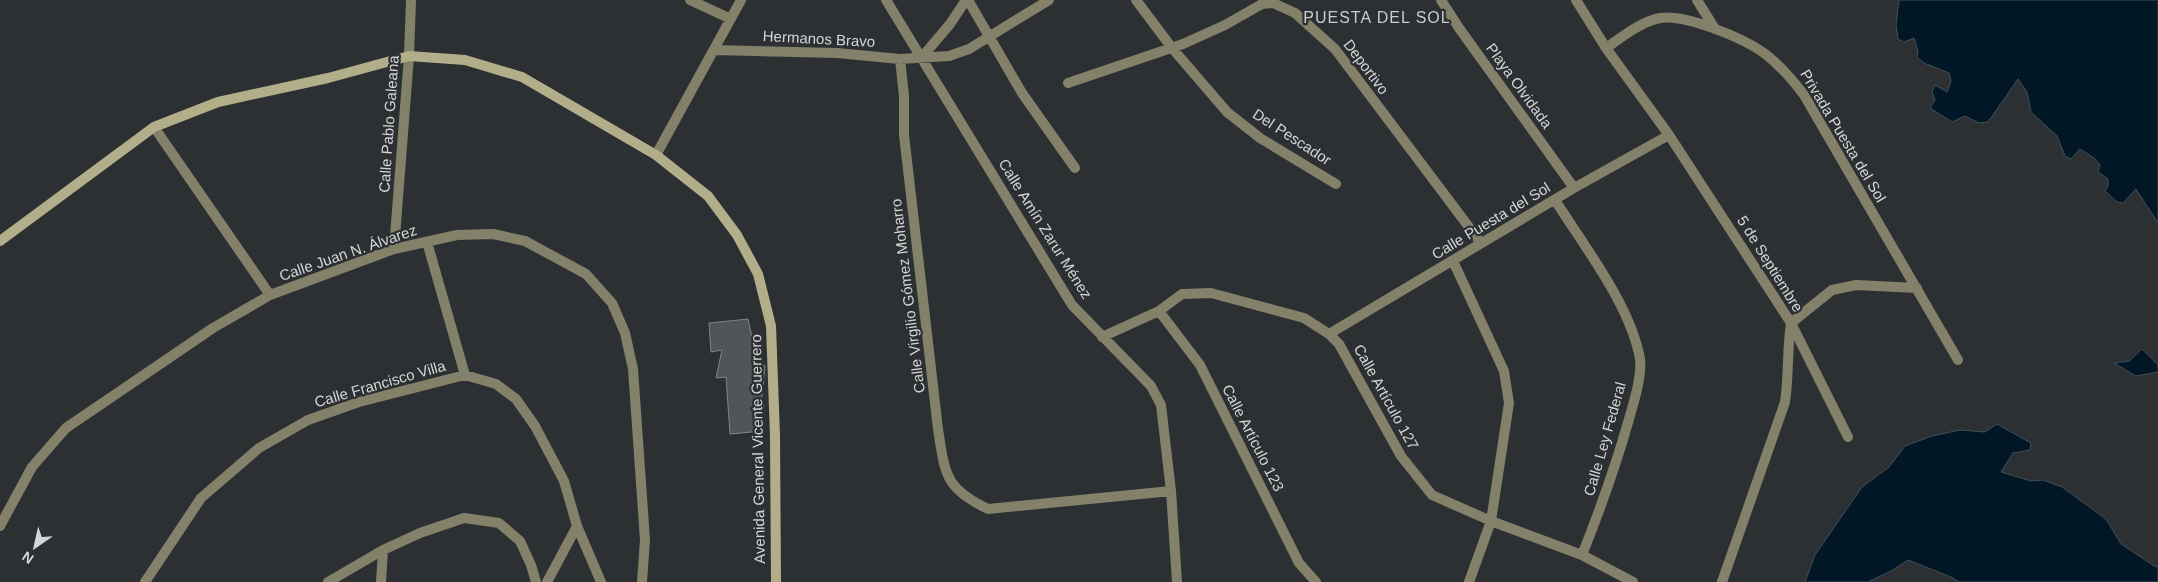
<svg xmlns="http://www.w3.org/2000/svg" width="2158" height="582" viewBox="0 0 2158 582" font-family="Helvetica,sans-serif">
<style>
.water{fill:#011726;stroke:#40505b}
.building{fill:#525558;stroke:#818588}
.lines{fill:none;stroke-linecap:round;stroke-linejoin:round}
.street{stroke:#83816a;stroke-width:10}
.secondary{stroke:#b3ae8a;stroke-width:10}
.labels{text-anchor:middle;stroke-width:4.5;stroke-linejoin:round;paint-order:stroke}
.street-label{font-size:15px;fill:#d3d5d6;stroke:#2d3032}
.neighbourhood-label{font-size:16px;letter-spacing:1px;fill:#c7cbce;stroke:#2d3032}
</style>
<rect width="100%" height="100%" fill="#2d3032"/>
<path class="water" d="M1899 0H2158V223L2136 189 2123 203 2117 202 2105 191 2108 187V179L2098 172 2100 165 2094 158 2080 149 2071 159 2065 156 2057 136 2031 112 2027 92 2018 79 1988 122 1979 123 1965 116 1952 122 1930 108 1935 100 1932 92 1935 85 1947 92 1951 81 1949 73 1924 63 1917 57 1918 51 1914 38 1904 42 1898 39 1896 25Z
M2142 349 2158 365V372L2136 376 2114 363 2129 361Z
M1997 424 2031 443 2030 450 2013 453 2001 472 2031 481 2043 480 2062 487 2106 519 2121 544 2154 566 2158 567V582H1959L1951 577 1908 560 1891 571 1868 582H1805L1815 555 1862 487 1889 467 1905 446 1932 436 1960 430 1985 432Z"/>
<path class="building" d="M748 319 757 359 765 366 761 405H764L762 431 730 434 726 377 716 378 722 350 711 352 709 323Z"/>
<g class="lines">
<path class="street" d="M690 0 731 19
M886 0 1072 305 1151 386 1161 405 1171 491 1177 582
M968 0 1022 93 1075 168
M1136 0 1172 48 1227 112 1260 138 1336 184
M1441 0 1459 28 1574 188
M1576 0 1606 48 1669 135 1791 323 1848 437
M1697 0 1715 29
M1606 48C1622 37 1640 22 1660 18 1686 14 1743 38 1764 53 1780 65 1792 79 1804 95L1958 360
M715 50 837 53 900 59 949 56 969 49 1049 0
M922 57 950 24 966 0
M900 59 904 96V135L938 429C945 473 944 488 988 509L1171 491
M1068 83 1183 44 1225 25 1262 4 1273 3 1295 13 1335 49 1481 243
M154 127 270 295
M656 155 741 0
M1555 200C1584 246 1631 306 1640 359 1642 376 1634 402 1629 419 1616 465 1600 510 1582 555
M427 242 465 375
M394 249 409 56 411 0
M1453 261 1504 371 1509 403 1491 521 1469 582
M1159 311 1200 365 1299 563 1316 582
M1791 323 1832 290 1856 285 1917 288
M1329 334 1574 188 1669 135
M1102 337 1159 311 1182 294 1211 293 1304 318 1329 334 1339 344 1401 456 1432 495 1491 521 1582 555 1633 582
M0 526 32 467 66 428 213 328 270 295 394 249 457 235 493 234 525 241 586 274 612 303 625 333 633 369 645 540 642 582
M145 582 201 498 259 448 308 420 359 402 465 375 496 384 516 399 535 426 564 481 577 526 601 582
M328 582 383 550 420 533 464 518 499 523 520 541 531 565 536 582
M381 582 383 550
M547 582 577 526
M1722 582 1785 402C1789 375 1787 349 1791 323"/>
<path class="secondary" d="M0 241 154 127 218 102 328 78 409 56 465 60 522 77 656 155 708 196 737 235 758 274 771 326 775 436 776 582"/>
</g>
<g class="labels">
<g class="street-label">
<text transform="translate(819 39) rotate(3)" y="5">Hermanos Bravo</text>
<text transform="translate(1366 67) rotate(53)" y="5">Deportivo</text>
<text transform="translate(1519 86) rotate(54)" y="5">Playa Olvidada</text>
<text transform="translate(389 124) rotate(-86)" y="5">Calle Pablo Galeana</text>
<text transform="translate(1843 136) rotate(59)" y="5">Privada Puesta del Sol</text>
<text transform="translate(1292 137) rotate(33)" y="5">Del Pescador</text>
<text transform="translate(1491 221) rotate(-31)" y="5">Calle Puesta del Sol</text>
<text transform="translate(1045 229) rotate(58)" y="5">Calle Amín Zarur Ménez</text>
<text transform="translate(348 253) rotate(-19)" y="5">Calle Juan N. Álvarez</text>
<text transform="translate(1770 264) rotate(58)" y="5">5 de Septiembre</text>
<text transform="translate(908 296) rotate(-97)" y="5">Calle Virgilio Gómez Moharro</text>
<text transform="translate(380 384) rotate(-16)" y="5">Calle Francisco Villa</text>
<text transform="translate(1386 397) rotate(61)" y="5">Calle Artículo 127</text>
<text transform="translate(1253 438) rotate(63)" y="5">Calle Artículo 123</text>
<text transform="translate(1605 439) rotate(-74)" y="5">Calle Ley Federal</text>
<text transform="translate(758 449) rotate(-91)" y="5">Avenida General Vicente Guerrero</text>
</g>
<g class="neighbourhood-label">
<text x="1377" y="23">PUESTA DEL SOL</text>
</g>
</g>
<g transform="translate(35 547) rotate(214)" stroke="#2d3032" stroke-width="4" paint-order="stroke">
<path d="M0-4L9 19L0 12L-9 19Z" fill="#d3d5d6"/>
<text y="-8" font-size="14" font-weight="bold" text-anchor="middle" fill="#d3d5d6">N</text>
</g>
</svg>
